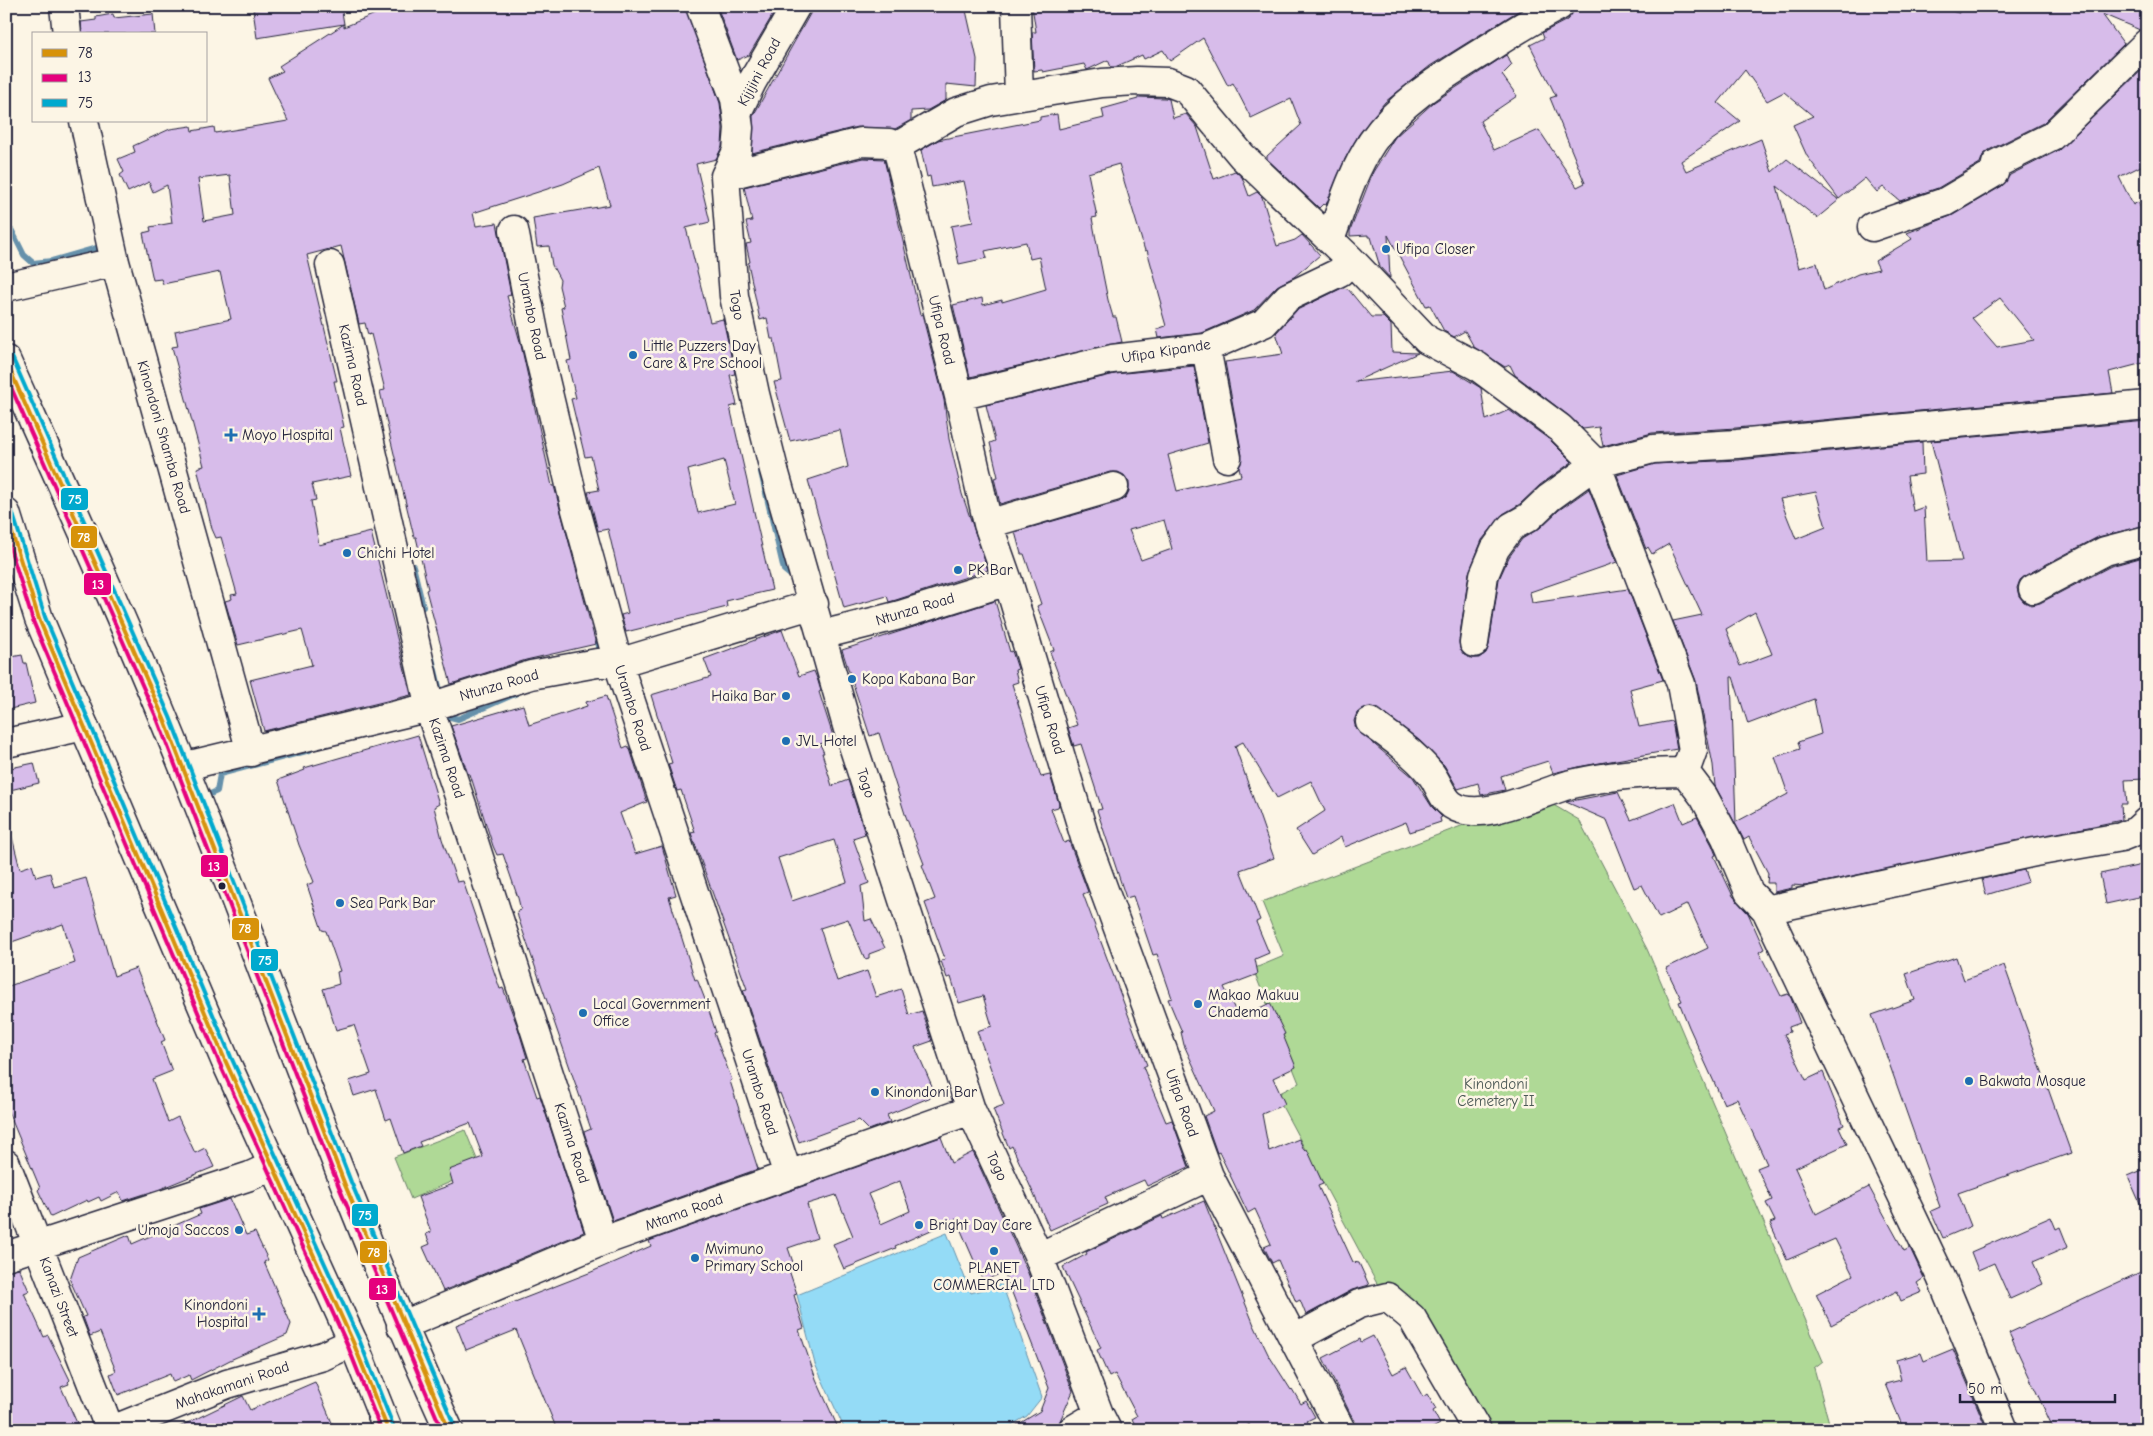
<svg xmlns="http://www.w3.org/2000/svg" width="2153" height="1436" viewBox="0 0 2153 1436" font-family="'Comic Neue',sans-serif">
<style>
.green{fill:#afd996;stroke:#687e68}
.water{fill:#94dbf6;stroke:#6691ab}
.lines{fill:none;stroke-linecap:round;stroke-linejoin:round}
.stream{stroke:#6691ab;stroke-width:6}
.building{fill:#d7bcea;stroke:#22223b;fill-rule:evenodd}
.minor-casing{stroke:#22223b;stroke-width:31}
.major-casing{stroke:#22223b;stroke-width:31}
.minor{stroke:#fcf5e5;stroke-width:28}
.major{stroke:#fcf5e5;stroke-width:28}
.bus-1-casing{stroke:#fcf5e5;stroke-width:8}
.bus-2-casing{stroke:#fcf5e5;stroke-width:8}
.bus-3-casing{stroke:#fcf5e5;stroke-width:8}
.bus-1{stroke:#d79209;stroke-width:4}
.bus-2{stroke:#e5007d;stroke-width:4}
.bus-3{stroke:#00a9ce;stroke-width:4}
.poi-dot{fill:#1f6fb2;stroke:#fcf5e5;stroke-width:2}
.bus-dot{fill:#22223b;stroke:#fcf5e5;stroke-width:2}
.labels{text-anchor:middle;stroke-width:5;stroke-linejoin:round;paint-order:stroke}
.street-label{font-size:15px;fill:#22223b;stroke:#fcf5e5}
.poi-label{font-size:15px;fill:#22223b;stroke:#fcf5e5;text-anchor:start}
.park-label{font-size:15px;fill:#4c5956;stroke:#fcf5e5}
.line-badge{stroke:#fcf5e5;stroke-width:2}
.badge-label{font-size:14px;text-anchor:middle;font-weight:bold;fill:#fff}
</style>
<rect width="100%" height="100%" fill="#fcf5e5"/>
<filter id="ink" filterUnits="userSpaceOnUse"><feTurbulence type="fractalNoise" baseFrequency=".02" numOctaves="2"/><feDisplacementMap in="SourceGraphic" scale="10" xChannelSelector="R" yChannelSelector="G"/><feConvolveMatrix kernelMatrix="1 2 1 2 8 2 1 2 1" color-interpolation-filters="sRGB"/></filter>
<g filter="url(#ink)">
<path class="green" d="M1550 803 1579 820 1647 949 1823 1361 1814 1368 1831 1430H1481L1382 1293 1276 1095 1299 1083 1253 969 1284 956 1262 902 1469 823Z
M465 1130 481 1169 411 1199 394 1157Z"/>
<path class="water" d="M947 1233 971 1293 1002 1284 1042 1397 1027 1416 1003 1430H845L815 1364 797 1295Z"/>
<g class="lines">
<path class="stream" d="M12 231 24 255 33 263 52 261 97 248
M761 472 784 570 790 575
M413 566 423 607
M598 642 599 647
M432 658 440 691
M447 716 458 719 517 693
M206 796 217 791 220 774 310 750"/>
</g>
<path class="building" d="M273 6H341L344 24 257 38 253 10Z
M394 6H685L720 103 723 128 722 147 716 159 696 164 710 222 686 228 710 322 723 319 735 374 730 375 737 405 730 407 772 590 726 601 727 607 626 632 621 615 628 613 608 529 598 531 588 492 599 490 591 456 585 457 571 399 576 398 567 361 571 360 561 308 564 307 559 286 560 280 552 265 549 246 537 247 533 218 610 205 599 168 563 184 473 213 476 226 497 223 511 295 507 296 521 345 552 486H554L596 644 526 660 451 684 426 590 428 589 416 537H414L389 433 380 391 385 390 371 334 368 335 365 323 359 324 341 246 307 255 337 381H334L344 427 340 428 351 476 312 484 316 500 311 501 319 545 371 532 411 695 264 731 250 680 312 665 302 630 238 645 225 601 232 599 231 595 237 594 221 537 216 538 212 529 197 468 204 466 172 347 178 346 175 331 231 319 220 272 163 284 161 279 153 280 143 233 151 231 150 227 172 223 167 185 153 192 149 182 128 192 120 175 124 172 118 159 135 152 133 146 170 129 191 126 192 131 214 127 215 133 288 121 268 78 283 71 279 66 344 24V27ZM230 175 235 215 204 221 198 179ZM724 460 735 504 698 513 688 470Z
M717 6H778L749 55 737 60Z
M812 6H965L977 59 976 87 946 84V100L928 110 911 111V120L895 129 857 127 752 153 753 116 810 14Z
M1032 6H1526L1430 66 1385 102 1359 134 1345 159 1326 205 1323 204 1319 208 1267 159V156L1301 125 1291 99 1251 118 1233 83 1228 86 1203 38 1170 61 1163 50 1144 59 1142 55 1115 67H1111L1108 60 1087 70 1084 64 1043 72 1042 70 1034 71 1032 32H1036Z
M1575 6H1931L1959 13V6H2147V28L2140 30 2102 14 2124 44 2043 123 1989 150 1983 155 1980 163 1938 188 1900 201 1883 187 1877 192 1865 178 1839 199 1807 156 1793 125 1813 116 1784 92 1767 101 1745 70 1718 103 1740 121 1681 161 1686 171 1761 139 1772 172 1787 159 1839 200 1817 218 1777 186 1799 268 1817 263 1824 290 1858 274 1879 269 1875 261 1912 239 1907 233 1953 215 2002 186 2010 175 2059 150 2147 65V163L2119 177 2133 205 2138 202 2147 221V362L2109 372 2113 393 1736 428 1652 433 1603 446 1599 427 1583 429 1569 416 1515 375 1510 365 1505 367 1474 347 1465 331 1454 337 1444 331 1430 305 1426 306 1388 235 1390 278 1380 267 1371 237H1368V235L1350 236V231L1373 172 1395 137 1434 102 1506 55 1512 65 1502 75 1517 96 1480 121 1494 150 1539 130 1577 187 1585 183 1550 98 1556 96 1530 45 1544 38 1542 33 1567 20 1572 14ZM2000 298 2034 340 1997 347 1972 318Z
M113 14 114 18 153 14 155 34H82L81 22 96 20V17Z
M1138 97 1165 98 1169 99 1173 118 1186 114 1197 127 1214 179 1235 171 1242 177 1249 196 1257 192 1262 197 1277 246 1295 240 1302 235 1320 255 1294 277 1277 286 1254 310 1202 333 1159 338 1157 329 1166 326 1160 305 1162 304 1147 250 1145 251 1119 164 1088 173 1097 217 1092 218 1097 245 1108 300 1113 317H1116L1122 342 970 377 953 305 982 298 983 305 1002 300V302L1046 289 1039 257 1030 259 1026 242 985 251 987 258 959 264 951 226 973 222 964 181 932 187 930 176 927 177 921 150 938 140 1040 120V117L1057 114 1059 129 1104 118 1102 109 1138 99Z
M863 158 884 159 920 315 922 314 944 400 949 439 962 494 988 570 896 600 889 602 887 596 844 608 808 480 848 467 840 430 790 441 774 382 782 381 774 339H771L767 318 760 320 748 263 750 262 746 244 751 243 746 222 752 221 744 187Z
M1342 288 1348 289 1371 317H1383L1391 325 1392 352 1418 353 1354 382 1453 371 1481 388 1486 420 1509 410 1550 440 1572 462 1540 485 1520 504 1503 514 1482 540 1469 573 1459 641 1460 649 1464 655 1471 658H1479L1486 653 1489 645 1499 579 1509 557 1522 539 1540 528 1559 510 1589 489 1617 562 1530 592 1532 603 1628 589 1663 680 1630 689 1639 727 1672 721 1677 749 1583 766 1553 773 1548 761 1501 776 1505 790 1481 795 1478 783 1458 789 1444 765 1420 741 1379 709 1372 707 1364 708 1357 713 1354 721 1356 729 1413 777 1432 807 1442 817 1440 818 1441 822 1410 832 1406 822 1345 847 1341 837 1312 855 1296 830 1325 811 1311 781 1277 798 1243 742 1235 746 1274 858 1240 870 1260 920 1256 922 1269 953 1255 959 1258 974 1224 987 1239 1018 1270 1003 1285 1034 1283 1035 1296 1067 1273 1078 1285 1104 1262 1114 1269 1151 1299 1139 1304 1150 1307 1149 1323 1184 1318 1186 1353 1262 1359 1263 1369 1285 1352 1290 1306 1315 1300 1300 1296 1302 1278 1260 1272 1263 1264 1247 1271 1244 1255 1209 1248 1213 1219 1152 1217 1153 1204 1116 1214 1111 1184 1045 1181 1032H1182L1168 999 1172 998 1157 954 1153 955 1133 896 1126 898 1097 810 1102 809 1081 744 1074 746 1068 728 1077 725 1050 652 1054 650 1037 606 1041 604 1024 554H1021L1015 532 1119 502 1126 497 1129 491V482L1124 475 1118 472H1110L1000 504 994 478 998 477 990 443 995 441 986 405 1115 374 1194 366 1208 443 1168 455 1177 491 1241 476 1239 467 1242 455 1225 362 1283 354 1276 333 1297 310ZM1164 520 1172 549 1141 560 1129 530Z
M2147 421V525L2098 537 2026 575 2020 580 2017 588 2019 596 2024 602 2032 605 2040 603 2111 566 2147 556V719L2144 720 2147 776H2144V779L2125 780 2127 804H2121L2122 820 1805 886 1792 885V888L1774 892V883H1767L1768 873 1749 837 1744 840 1715 786 1713 765 1696 681 1673 621 1702 615 1669 544 1652 554 1648 547 1646 549 1617 475 1655 464 1738 460 1922 442 1923 474 1907 476 1913 511 1924 507 1927 562 1962 561 1931 441ZM1816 492 1826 527 1796 539 1780 499ZM1755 612 1772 654 1740 666 1726 629ZM1731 677H1733L1748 724 1814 699 1821 734 1798 742 1800 749 1775 757 1788 794 1736 822Z
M995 601 1010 652 1012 651 1018 669 1015 670 1018 682 1012 684 1041 777 1050 775 1059 804 1058 807 1051 809 1064 843 1069 841 1088 892 1083 894 1147 1065 1143 1067 1166 1122 1172 1120 1189 1167 1147 1186 1144 1180 1121 1190 1105 1197 1108 1204 1050 1230 1012 1146 1009 1148 993 1109 1004 1105 977 1031 992 1026 983 996 959 1003 951 977 947 978 941 961 945 959 925 903 935 899 922 865 924 864 905 814 879 733 870 736 842 650Z
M782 630 799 676 814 671 818 681 821 691 819 692 834 739 820 744 824 753H822L832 786 848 780 865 834 853 838 869 883 861 886 865 921 871 919 885 948 869 954V958L865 959 848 919 820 928 837 981 867 971 876 997 901 989 909 1015 922 1011 932 1041 915 1047 936 1095 887 1115 890 1122 869 1130 859 1120 799 1142 780 1093 778 1094 743 990 747 989 691 833 695 832 681 790 677 791 668 764 672 763 651 695 711 677 704 659ZM834 840 847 882 792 901 778 858Z
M22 655 24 663H26L35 703 6 710V658Z
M606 696 623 748 628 746 630 749 647 802 620 813 635 854 662 846 676 895 669 897 695 980 697 979 706 1002 716 1032 714 1033 732 1080 730 1081 758 1169 613 1221 584 1132 591 1129 518 917 517 911 521 910 518 898 503 854 497 855 493 846 470 774H468L451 726 523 705 529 725 587 706 586 702Z
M418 735 439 804 434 807 442 839 457 882 463 881 500 989 503 988 518 1028 527 1058 524 1059 537 1097 540 1096 584 1232 443 1291 423 1247 430 1244 426 1234 431 1232 418 1197 453 1184 449 1170 483 1157 470 1123 419 1142 421 1146 403 1153 391 1118 386 1120 376 1089 354 1096 349 1081 371 1074 354 1025 336 1030 323 989 339 984 337 972 340 971 326 931 322 930 307 885 314 882 299 845 278 780 305 770 304 768Z
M34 763 39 783 6 791V769Z
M1618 792 1631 820 1675 803 1683 823 1697 817 1712 845 1716 855 1714 856 1733 896 1748 913 1764 949 1759 952 1781 996 1788 994 1791 998 1800 1023 1789 1027 1790 1032 1784 1034 1806 1080 1823 1072 1844 1125 1839 1127 1847 1144 1795 1168 1816 1214 1869 1187 1904 1251 1910 1248 1924 1278 1917 1283 1922 1292 1901 1301 1897 1291 1831 1325 1816 1294 1853 1275 1835 1239 1787 1260 1770 1223 1775 1221 1766 1203 1772 1200 1757 1168 1767 1164 1737 1099 1724 1104 1689 1027 1679 1002 1682 1001 1666 968 1708 948 1688 904 1659 918 1642 885 1634 888 1607 820 1566 802Z
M12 837 20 869 32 865 36 877 50 873 54 887 86 878 114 976 136 968 165 1040 161 1042 172 1071 152 1079 168 1122 178 1117 195 1153 205 1148 214 1167 160 1189 123 1201 119 1192 101 1201 99 1197 88 1202 87 1200 51 1217 38 1190 40 1188 6 1106V1018L12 1016 6 1003V987L75 963 63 924 6 944V838Z
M2142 865 2147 895 2106 904 2100 874Z
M2024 870 2028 882 1986 895 1982 879Z
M1956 957 1964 980 2004 965 2071 1153 1958 1193 1971 1226 1943 1238 1931 1211 1940 1207 1872 1015 1915 1000 1906 974Z
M941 1137 951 1163 973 1152 1028 1273 1073 1391 1056 1430H1009L1040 1411 1049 1388 1004 1272 983 1281 956 1219 895 1246 896 1248 844 1269 833 1244 853 1236 836 1195 807 1204 817 1238 788 1248 795 1268 789 1270 797 1294 794 1295 804 1328 799 1330 816 1379 839 1430H557L516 1330 466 1350 456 1325 589 1273 651 1246 649 1241ZM900 1181 910 1211 881 1224 868 1194Z
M2147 1168V1219L2128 1176Z
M230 1199 246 1235 255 1232 268 1260 264 1262 291 1324 287 1335 230 1360 191 1380 189 1375 173 1382 170 1374 118 1395 110 1374 116 1371 100 1332 90 1336 83 1317 86 1316 70 1280 78 1257 129 1235 132 1244 201 1214 199 1209Z
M1204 1201 1254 1325 1268 1354 1291 1390 1292 1389 1301 1404 1306 1401 1315 1417 1307 1421 1313 1430H1253L1249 1424 1242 1430H1138L1132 1419 1137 1416 1115 1374 1109 1377 1097 1350 1101 1348 1063 1267 1087 1254 1086 1252 1162 1216 1163 1219Z
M2051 1217 2056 1229 2060 1227 2068 1247 2033 1262 2043 1284 2010 1299 1994 1263 1978 1270 1971 1252Z
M19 1268 29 1291 24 1293 44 1337 48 1335 70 1380 68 1382 69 1384 61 1387 77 1423 61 1430H6V1271Z
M2147 1269V1430H2054L2009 1333Z
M1373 1336 1393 1374 1406 1367 1423 1397 1427 1394 1436 1409 1433 1411 1440 1424 1429 1430H1361L1350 1413 1323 1358 1360 1339 1361 1342Z
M1953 1349 1987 1430H1932L1929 1424 1917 1430H1904L1885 1384 1901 1380 1896 1360 1921 1353 1924 1361Z
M315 1382 335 1430H173L243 1396 250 1410Z"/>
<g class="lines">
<g class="minor-casing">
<path id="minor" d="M64 6 67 34
M700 6 735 99 739 128 737 151 725 176 734 296 755 394 774 470 821 635 849 733 971 1110 1039 1257 1099 1414 1107 1430
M1016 6 1019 96
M737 113 752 82 796 6
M84 121 115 262 251 752
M894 148 956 112 991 101 1102 83 1137 81 1168 82 1186 89 1242 156 1350 259 1427 340 1477 366 1560 428 1596 464 1681 684 1693 750 1685 772
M725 176 861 142 889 143 898 151 959 396 988 524 1008 581 1086 841 1209 1176 1341 1430
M1872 227 1945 202 1994 173 1996 164 2052 136 2147 43
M514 230 536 342 576 510 619 666 788 1175
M1330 240C1342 207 1352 172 1372 142 1400 101 1445 75 1487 49 1510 34 1534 19 1559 6
M330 265 432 717 462 805 603 1241
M6 287 115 262
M1206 348 1227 458
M959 396 1112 359 1206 348 1264 323 1288 297 1340 272 1350 259
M988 524 1114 487
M2033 589 2105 551 2147 540
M821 635 900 615 1008 581
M1474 643 1484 575 1495 549 1511 527 1529 517 1549 498 1596 464 1653 449 1737 444 2147 405
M1370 722C1391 737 1415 754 1431 774 1439 784 1441 797 1452 805 1481 825 1542 791 1572 784 1610 775 1647 772 1685 772L1704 797 1726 838 1749 892 1766 910 1941 1277 2004 1430
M6 743 84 726
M185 771 194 764 430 707 531 675 597 663H618L814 604
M1766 910 2035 852 2121 837 2136 831 2147 821
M6 1164 110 1430
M6 1256 250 1176 274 1165
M1039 1257 1209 1176
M401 1326 603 1241 971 1110
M1294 1339 1359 1304 1387 1297 1412 1318 1477 1430
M112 1430 227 1384 323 1356 353 1342
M1072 1430 1099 1414"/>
</g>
<g class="major-casing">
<path id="major" d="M6 360C67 496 129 632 185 771 273 990 350 1215 449 1430
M6 513 39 619 84 726 225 1060 353 1342 388 1430"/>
</g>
<use href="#minor" class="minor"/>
<use href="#major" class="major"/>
<g class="bus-1-casing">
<path id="bus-1" d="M6 361 164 719 345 1185 449 1430
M6 514 39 619 225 1060 353 1342 388 1430"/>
</g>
<g class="bus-2-casing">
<path id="bus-2" d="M6 376 158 721 339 1187 442 1430
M6 535 33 621 219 1062 347 1344 381 1430"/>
</g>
<g class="bus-3-casing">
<path id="bus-3" d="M12 357 170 717 351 1182 455 1427
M12 511 45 617 231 1057 359 1339 394 1428"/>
</g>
<use href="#bus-1" class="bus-1"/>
<use href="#bus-2" class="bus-2"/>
<use href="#bus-3" class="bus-3"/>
</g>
</g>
<g class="poi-dot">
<circle cx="1386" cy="249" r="5"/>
<circle cx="633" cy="355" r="5"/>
<path d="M228.5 427.5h5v5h5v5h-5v5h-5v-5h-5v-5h5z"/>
<circle cx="347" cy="553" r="5"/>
<circle cx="958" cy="570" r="5"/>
<circle cx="852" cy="679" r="5"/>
<circle cx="786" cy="696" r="5"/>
<circle cx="786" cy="741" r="5"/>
<circle cx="340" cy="903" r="5"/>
<circle cx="1198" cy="1004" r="5"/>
<circle cx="583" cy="1013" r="5"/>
<circle cx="1969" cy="1081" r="5"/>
<circle cx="875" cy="1092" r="5"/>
<circle cx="919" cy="1225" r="5"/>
<circle cx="239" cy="1230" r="5"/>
<circle cx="994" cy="1251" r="5"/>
<circle cx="695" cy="1258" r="5"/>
<path d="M256.5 1306.5h5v5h5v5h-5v5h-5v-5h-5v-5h5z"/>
</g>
<circle class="bus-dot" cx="222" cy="886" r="4.5"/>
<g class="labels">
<g class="street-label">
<text transform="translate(759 72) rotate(-62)" y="5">Kijijini Road</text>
<text transform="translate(737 305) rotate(80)" y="5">Togo</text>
<text transform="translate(532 316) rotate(78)" y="5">Urambo Road</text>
<text transform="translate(942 330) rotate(76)" y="5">Ufipa Road</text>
<text transform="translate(1166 351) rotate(-9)" y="5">Ufipa Kipande</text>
<text transform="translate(353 365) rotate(77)" y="5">Kazima Road</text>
<text transform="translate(164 437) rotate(74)" y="5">Kinondoni Shamba Road</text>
<text transform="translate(915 609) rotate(-17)" y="5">Ntunza Road</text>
<text transform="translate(499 685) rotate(-16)" y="5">Ntunza Road</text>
<text transform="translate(633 708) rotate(72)" y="5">Urambo Road</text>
<text transform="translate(1050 720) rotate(73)" y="5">Ufipa Road</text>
<text transform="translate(447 758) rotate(71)" y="5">Kazima Road</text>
<text transform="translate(866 783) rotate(72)" y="5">Togo</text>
<text transform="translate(760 1092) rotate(72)" y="5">Urambo Road</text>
<text transform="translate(1182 1103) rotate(70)" y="5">Ufipa Road</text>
<text transform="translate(572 1143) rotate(72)" y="5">Kazima Road</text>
<text transform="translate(997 1166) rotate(65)" y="5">Togo</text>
<text transform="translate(684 1212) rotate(-20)" y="5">Mtama Road</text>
<text transform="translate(59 1297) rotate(69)" y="5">Kanazi Street</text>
<text transform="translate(232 1385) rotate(-19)" y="5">Mahakamani Road</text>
</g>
<g class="poi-label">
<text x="1396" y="254">Ufipa Closer</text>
<text x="643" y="351">Little Puzzers Day<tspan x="643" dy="17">Care &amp; Pre School</tspan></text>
<text x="242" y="440">Moyo Hospital</text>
<text x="357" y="558">Chichi Hotel</text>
<text x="968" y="575">PK Bar</text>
<text x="862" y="684">Kopa Kabana Bar</text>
<text x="776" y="701" text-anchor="end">Haika Bar</text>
<text x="796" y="746">JVL Hotel</text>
<text x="350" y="908">Sea Park Bar</text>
<text x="1208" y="1000">Makao Makuu<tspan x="1208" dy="17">Chadema</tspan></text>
<text x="593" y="1009">Local Government<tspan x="593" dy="17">Office</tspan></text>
<text x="1979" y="1086">Bakwata Mosque</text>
<text x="885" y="1097">Kinondoni Bar</text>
<text x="929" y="1230">Bright Day Care</text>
<text x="229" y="1235" text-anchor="end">Umoja Saccos</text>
<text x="705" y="1254">Mvimuno<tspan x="705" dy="17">Primary School</tspan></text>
<text x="994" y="1273" text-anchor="middle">PLANET<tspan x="994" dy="17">COMMERCIAL LTD</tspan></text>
<text x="248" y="1310" text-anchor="end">Kinondoni<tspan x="248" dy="17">Hospital</tspan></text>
</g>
<g class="park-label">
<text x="1496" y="1089">Kinondoni<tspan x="1496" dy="17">Cemetery II</tspan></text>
</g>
</g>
<g class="line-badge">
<rect x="60" y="487" width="29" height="24" rx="5" fill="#00a9ce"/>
<rect x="70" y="525" width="28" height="24" rx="5" fill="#d79209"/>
<rect x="83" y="572" width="29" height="24" rx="5" fill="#e5007d"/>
<rect x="200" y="854" width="29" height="24" rx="5" fill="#e5007d"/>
<rect x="231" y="917" width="29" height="24" rx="5" fill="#d79209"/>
<rect x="250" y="948" width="29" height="24" rx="5" fill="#00a9ce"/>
<rect x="351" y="1203" width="28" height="24" rx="5" fill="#00a9ce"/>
<rect x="359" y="1240" width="29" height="24" rx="5" fill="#d79209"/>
<rect x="368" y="1277" width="29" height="24" rx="5" fill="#e5007d"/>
</g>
<g class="badge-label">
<text x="75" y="504">75</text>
<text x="84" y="542">78</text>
<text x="98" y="589">13</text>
<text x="214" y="871">13</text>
<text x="245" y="933">78</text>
<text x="265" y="965">75</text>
<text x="365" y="1220">75</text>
<text x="374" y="1257">78</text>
<text x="382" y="1294">13</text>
</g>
<rect width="2153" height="1436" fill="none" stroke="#fcf5e5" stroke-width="25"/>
<rect x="12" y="12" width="2128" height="1411" fill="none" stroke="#22223b" stroke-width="2" filter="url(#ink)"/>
<rect x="32" y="32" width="175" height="90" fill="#fcf5e5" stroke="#a5a1a1"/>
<rect x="42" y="49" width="25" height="8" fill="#d79209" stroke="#a5a1a1"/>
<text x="78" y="58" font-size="15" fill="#22223b">78</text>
<rect x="42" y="74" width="25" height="8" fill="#e5007d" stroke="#a5a1a1"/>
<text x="78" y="82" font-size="15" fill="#22223b">13</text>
<rect x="42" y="99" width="25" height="8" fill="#00a9ce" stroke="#a5a1a1"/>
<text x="78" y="108" font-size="15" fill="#22223b">75</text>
<path d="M1960 1394v8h155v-8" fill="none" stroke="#22223b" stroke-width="2.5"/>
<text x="1968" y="1394" font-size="15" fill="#22223b" stroke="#fcf5e5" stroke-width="4" paint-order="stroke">50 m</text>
</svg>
